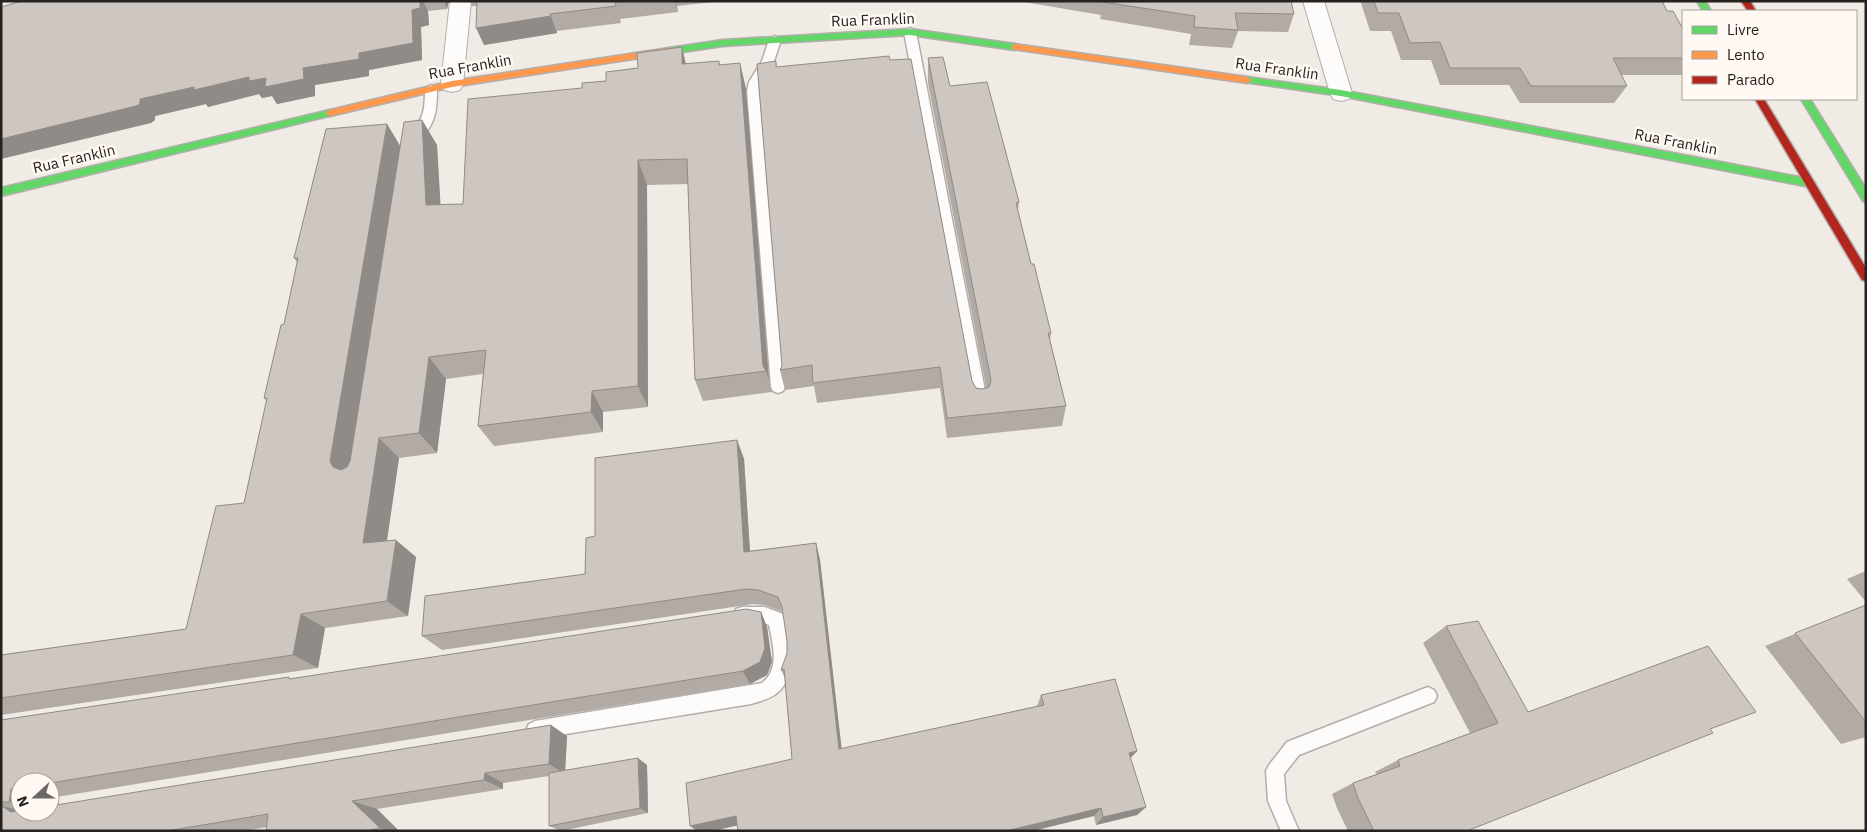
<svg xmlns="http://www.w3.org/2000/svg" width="1867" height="832" viewBox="0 0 1867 832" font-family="'IBM Plex Sans',sans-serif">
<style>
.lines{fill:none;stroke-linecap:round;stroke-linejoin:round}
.lane-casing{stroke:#b3aeab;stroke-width:3}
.street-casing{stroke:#b3aeab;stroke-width:2}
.fast-casing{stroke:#b3aeab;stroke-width:3}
.slow-casing{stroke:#b3aeab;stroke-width:3}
.jam-casing{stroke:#b3aeab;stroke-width:3}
.lane{fill:#fdfcfb;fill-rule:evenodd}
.street{fill:#fdfcfb;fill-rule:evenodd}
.fast{fill:#63d668;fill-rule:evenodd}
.slow{fill:#ff974d;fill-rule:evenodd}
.jam{fill:#b3261e;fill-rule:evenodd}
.wall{fill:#b1aaa5}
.shaded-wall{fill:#908b86}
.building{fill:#cec6c0;stroke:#908b86}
.labels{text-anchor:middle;stroke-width:5;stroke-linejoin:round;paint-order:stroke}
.street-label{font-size:15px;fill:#26221f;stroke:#fff8f3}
</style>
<rect width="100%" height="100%" fill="#f1ebe6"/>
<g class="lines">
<g class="lane-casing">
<path id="lane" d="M910 28 916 32 987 401 985 406 980 407 975 406 973 401 904 32Z
M775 36 781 40 774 61 761 82 759 91 785 387 783 391 778 393 773 391 771 387 747 91 749 82 762 61 769 40Z
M431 85 437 89C437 116 434 124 417 145H409L407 142C421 117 425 119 425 89Z
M742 607H765L783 614C792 636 798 676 777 693 770 699 760 701 751 704L535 739 529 736 526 730 529 724 535 721 762 683C780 669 773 645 769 625 759 621 747 625 736 621L734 615 736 609Z
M1428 687 1434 690 1437 696 1434 702 1299 755 1284 774 1286 801 1299 831H1281L1268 801 1266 771 1269 765 1287 742Z"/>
</g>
<g class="street-casing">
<path id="street" d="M450 1H471L463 84 460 90 452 92 444 90 441 84Z
M1303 1H1324L1352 93 1349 99 1341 101 1333 99 1330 93Z"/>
</g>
<g class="fast-casing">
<path id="fast" d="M1697 1H1705L1711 11H1703Z
M910 29 1015 44 1019 47 1015 50 910 35 723 46 669 54 665 51 669 48 723 40Z
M1247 77 1341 90 1810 179 1815 183 1810 187 1341 96 1244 82V78Z
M1801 99H1810L1866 189V202L1863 201Z
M330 110 335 113 333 115 1 196V188Z"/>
</g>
<g class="slow-casing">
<path id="slow" d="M1015 44 1247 77 1252 80 1247 83 1012 49 1011 47Z
M669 48 673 51 672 53 452 87 330 116 325 113 330 110 452 81Z"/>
</g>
<g class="jam-casing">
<path id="jam" d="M1741 1H1750L1756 11H1748Z
M1755 99H1764L1866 268V281L1862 280Z"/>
</g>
<use href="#lane" class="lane"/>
<use href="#street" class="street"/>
<use href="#fast" class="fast"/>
<use href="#slow" class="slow"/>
<use href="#jam" class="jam"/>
</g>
<path class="wall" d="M22 1H449L447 9 428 11 429 25 421 27 422 60 369 70V76L315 85V96L277 104 272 96 262 98 259 94 208 107 206 104 155 116V120L151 123Z
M470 1H722L677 6 678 12 620 19 621 23 557 31V33L484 45 477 6H472Z
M1018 1H1291L1294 14 1288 32 1238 31 1232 48 1189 45 1191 34 1100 19 1101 15Z
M1361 1H1662L1667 11 1683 29V75H1621L1627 86 1614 103H1520L1509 85H1440L1431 60H1401L1391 31H1370L1361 3Z
M928 58 950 86 1019 202 1018 210 1031 264 1051 333 1050 340 1066 406 1062 426 947 438 940 388 817 403 814 386 785 390 780 370 782 366 776 61 777 67 976 388 982 389 986 387 928 83Z
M719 61 720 65 740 63 746 89 769 381 772 392 703 401 695 380 688 184 647 185 648 407 603 412V432L494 446 478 426 483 374 446 379 437 453 399 458 387 541 416 557 408 616 325 628 318 668 1 715V655L186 629 244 503 267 401 264 398 284 324 297 262 294 258 387 124 400 146 422 120 437 145 440 205 463 204 582 88 606 81 686 64Z
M737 440 744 459 750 551 816 543 820 560 841 749 1037 706 1041 695 1137 751 1130 758 1146 807 1137 815 1096 825 1094 816 792 759 785 678 781 670 787 653V641L783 612 765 605 753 604 442 650 422 636 585 574 595 536Z
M1866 571V602L1847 579Z
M1866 605V737L1841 744 1765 646Z
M761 612 767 627 772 662 767 675 750 684 50 798V782H20V810L4 807 20 810V812L567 736 565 770 647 765 648 813 561 831 549 826V776L503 783V789L377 809 399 831H266L267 827 243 831H1V720Z
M1446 626 1528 712 1710 729 1467 831H1348L1337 808 1332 794 1353 783 1377 774 1375 772 1398 760 1470 733 1423 643Z"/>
<path class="shaded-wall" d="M420 1H423L428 11 429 25 421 27 422 60 369 70V76L315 85V96L277 104 272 96 262 98 259 94 208 107 206 104 155 116V120L151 123 1 159V139L140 99 194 87 249 77 266 78 359 53 412 10Z
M444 1H449L447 9Z
M675 1H676L678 12Z
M550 14 557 33 484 45 476 28Z
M682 47 688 73 682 64Z
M740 63 746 89 769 381 766 371 763 366Z
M422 120 437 145 442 229 426 205Z
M387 124 402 149 354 486 333 467 330 461Z
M638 160 647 185 648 407 638 386Z
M429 357 446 379 437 453 419 433Z
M592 391 603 412V432L591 412Z
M379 438 399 458 384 560 363 543Z
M737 440 744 459 751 568 744 552Z
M396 540 416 557 408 616 387 601Z
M816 543 820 560 843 760 839 749Z
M761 612 767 627 772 662 767 675 750 684 743 671Z
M301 614 325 628 318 668 293 655Z
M551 725 567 736 565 774 549 764Z
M1137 751 1128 761 1129 753Z
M638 758 647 765 648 813 640 808Z
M485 773 503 783V789L484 780Z
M11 789 20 791V804L9 802Z
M352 801 377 809 399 831H388L380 828Z
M1 806 20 810V812H11L1 808Z
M1146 807 1137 815 1096 825 1103 817Z
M1101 808 1094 816 1033 831H1006Z
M736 816 744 824 713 831H697L690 826Z"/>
<path class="building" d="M22 1H420V8L412 10 413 43 359 53V59L303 68 304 79 265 87 266 78 249 81V77L194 90V87L140 99V104L136 106 1 139V7Z
M477 1H624L615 2 616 6 550 14 551 16 476 28Z
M1291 1 1294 14 1235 13 1238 30 1194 27 1195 16 1103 2Z
M1374 1H1662L1667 11H1673L1683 29V58H1613L1627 86H1531L1520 68H1450L1440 42 1410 43 1399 13H1378Z
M682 47V64L719 61V65L740 63 763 366 766 371 695 380 687 159 638 160V386L592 391 591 412 478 426 486 350 429 357 419 433 379 438 363 543 396 540 387 601 301 614 293 655 1 698V655L186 629 216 506 244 503 267 398H264L281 325 284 324 298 258H294L326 129 387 124 330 461 333 467 341 470 347 467 350 461 404 122 422 120 426 205 463 204 468 99 582 88V83L606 81V72L638 68 637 53Z
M889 56 890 60 911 59 972 381 976 388 982 389 989 387 991 380 928 58 943 57 950 86 987 82 1019 202 1016 203 1031 264H1034L1051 333H1048L1066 406 947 418 940 367 813 383 812 365 780 370 782 366 757 64 776 61V67Z
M737 440 744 552 816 543 839 749 1044 705 1041 695 1115 679 1137 751 1129 753 1146 807 1103 817 1101 808 1006 831H738L736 816 690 826 686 783 792 759 784 669 781 670 787 653V641L782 607 778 597 758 590 746 589 422 636 425 596 585 574 586 538 595 536V458Z
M1866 605V722L1795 633Z
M746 609 761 612 765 648 760 662 743 671 50 783V782H20V788L11 789 9 802H1V720L289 677V679Z
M1478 621 1528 712 1708 646 1756 712 1710 729 1713 733 1467 831H1374L1358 798 1353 783 1400 766 1398 760 1498 723 1446 626Z
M551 725 549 764 485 773 484 780 352 801 380 828 367 831H266L268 814 167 831H1V808L2 806 11 812 20 811V812H50V806Z
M638 758 640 808 549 826V773Z"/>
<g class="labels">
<g class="street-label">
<text transform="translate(873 20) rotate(-2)" y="5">Rua Franklin</text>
<text transform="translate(470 67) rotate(-10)" y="5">Rua Franklin</text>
<text transform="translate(1277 69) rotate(8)" y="5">Rua Franklin</text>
<text transform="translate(1676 142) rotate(11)" y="5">Rua Franklin</text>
<text transform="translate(74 159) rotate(-13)" y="5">Rua Franklin</text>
</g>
</g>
<rect width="1867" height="832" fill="none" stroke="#26221f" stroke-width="5"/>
<rect x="1682" y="10" width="175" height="90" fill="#fff8f3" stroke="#a8a29e"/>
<rect x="1692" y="26" width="25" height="8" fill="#63d668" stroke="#a8a29e"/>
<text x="1727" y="35" font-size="15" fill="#26221f">Livre</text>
<rect x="1692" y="51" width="25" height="8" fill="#ff974d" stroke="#a8a29e"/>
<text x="1727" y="60" font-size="15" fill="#26221f">Lento</text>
<rect x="1692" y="76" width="25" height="8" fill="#b3261e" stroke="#a8a29e"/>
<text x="1727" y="85" font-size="15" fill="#26221f">Parado</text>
<g transform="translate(35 797) rotate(249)"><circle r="24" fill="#fff8f3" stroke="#a8a29e"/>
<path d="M0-4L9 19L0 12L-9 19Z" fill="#6d6865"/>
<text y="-8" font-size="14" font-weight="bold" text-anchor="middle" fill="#26221f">N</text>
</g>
</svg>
